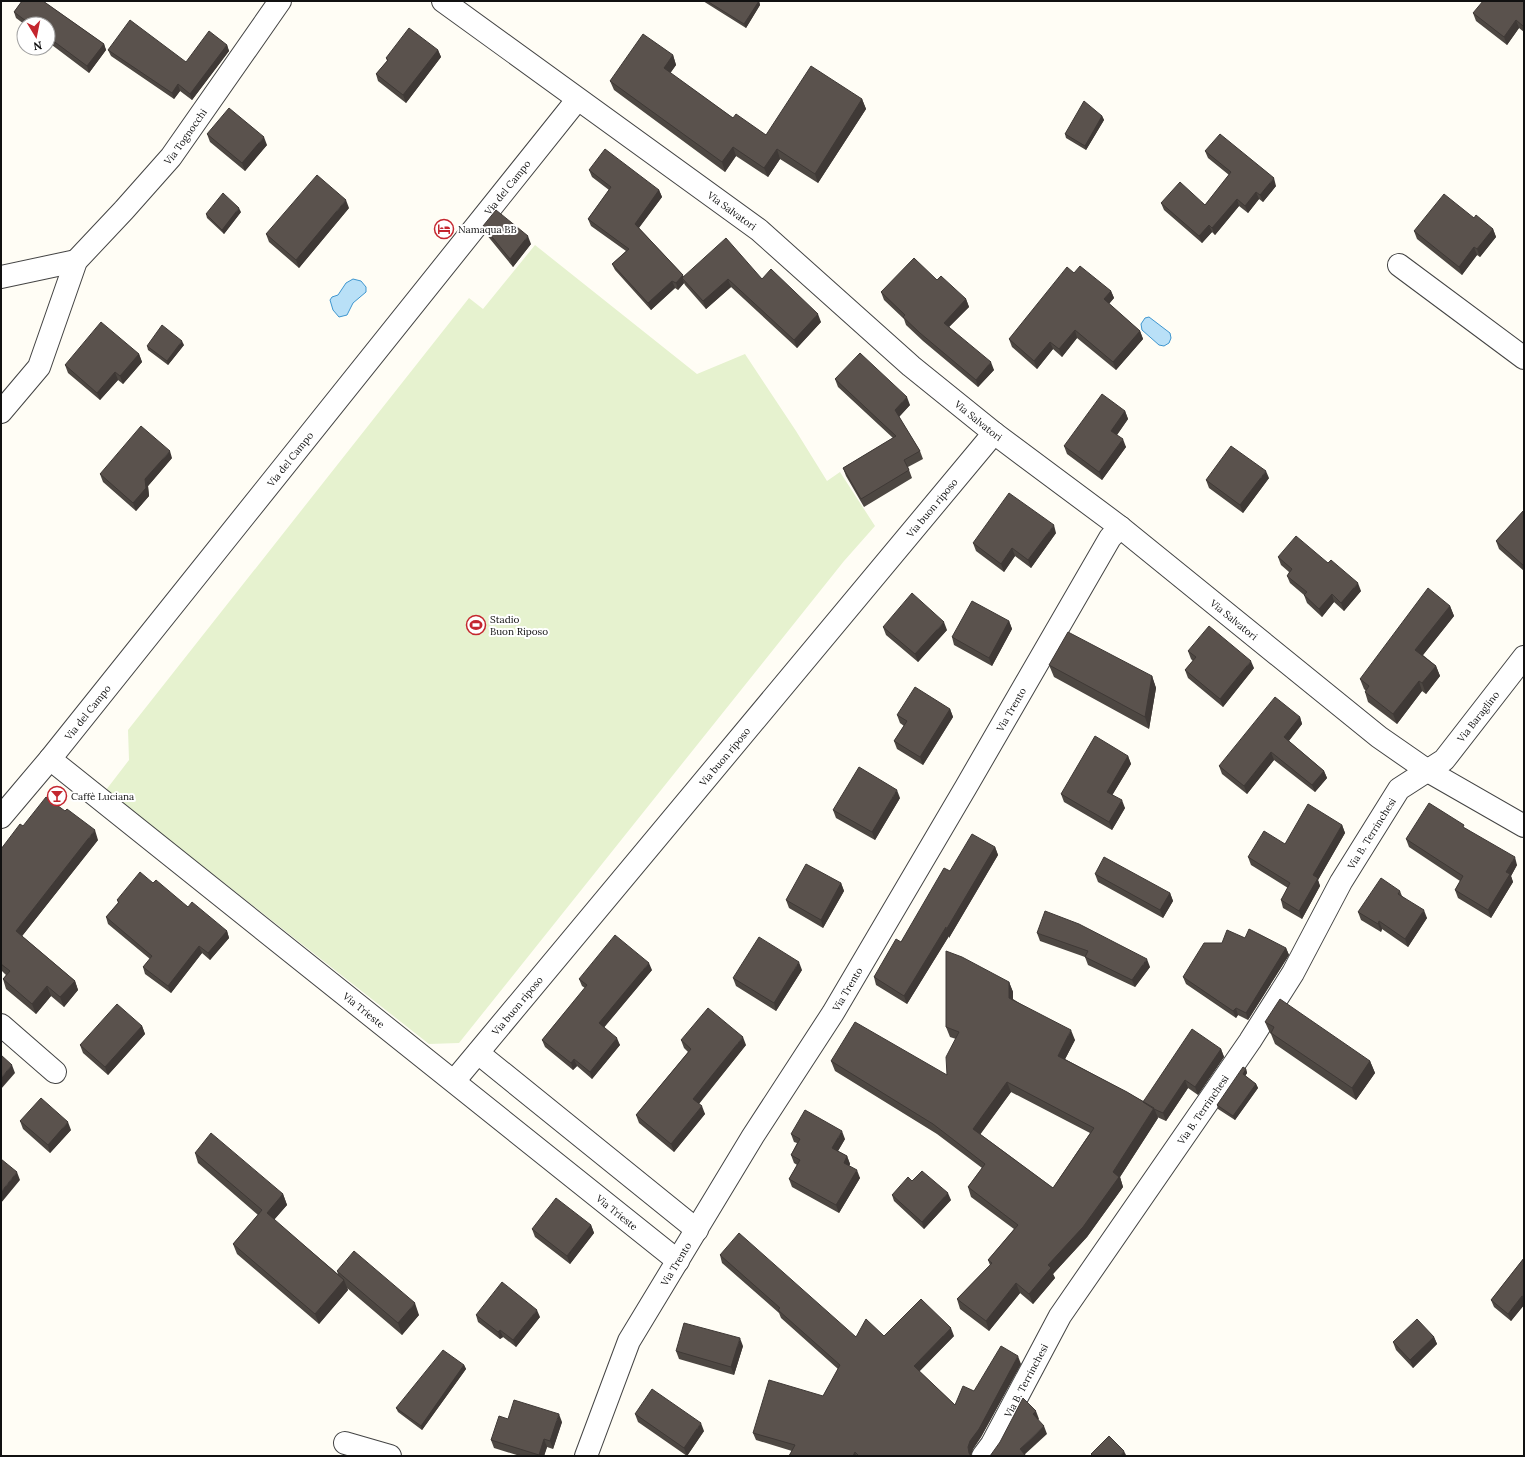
<svg xmlns="http://www.w3.org/2000/svg" width="1525" height="1457" viewBox="0 0 1525 1457" font-family="Lora,serif">
<style>
.pitch{fill:#e6f2cf}
.water{fill:#b9e0f7;stroke:#3f96cf}
.lines{fill:none;stroke-linecap:round;stroke-linejoin:round}
.minor-casing{stroke:#444;stroke-width:24}
.minor{stroke:#fff;stroke-width:22}
.wall{fill:#4d4742;fill-rule:evenodd}
.shaded-wall{fill:#3f3936}
.building{fill:#5a524d;stroke:#3f3936;fill-rule:evenodd}
.labels{text-anchor:middle;stroke-width:4;stroke-linejoin:round;paint-order:stroke}
.street-label{font-size:10px;fill:#111;stroke:#fff}
.poi-label{font-size:10px;fill:#111;stroke:#fff;text-anchor:start}
</style>
<rect width="100%" height="100%" fill="#fffdf5"/>
<path class="pitch" d="M535 245 697 374 745 354 796 431 827 481 840 472 875 526 844 561 459 1043 429 1044 106 790 129 760 128 730 469 298 483 309Z"/>
<path class="water" d="M353 279 361 281 366 287V292L353 303 347 315 339 317 333 310 330 300 332 297 338 295 346 283Z
M1149 317 1170 333 1171 338 1169 343 1164 346 1159 345 1142 330 1141 324 1145 318Z"/>
<g class="lines">
<g class="minor-casing">
<g id="minor">
<path id="s1" d="M443 1 759 230 911 366 994 433 1120 527 1379 737 1428 771 1524 826"/>
<path d="M1399 265 1524 358"/>
<path d="M1 277 76 261"/>
<path id="s2" d="M1 412 39 367 76 261 124 210 171 157 280 1"/>
<path id="s3" d="M50 759 678 1261"/>
<path id="s4" d="M1 817 50 759 577 100"/>
<path d="M1 1025 55 1072"/>
<path d="M478 1053 697 1230"/>
<path id="s5" d="M455 1080 994 433"/>
<path d="M345 1443 390 1456"/>
<path id="s6" d="M586 1456 629 1341 753 1136 833 1013 966 787 1110 538 1120 527"/>
<path id="s7" d="M983 1456 992 1444 1060 1316 1250 1041 1293 973 1341 882 1399 789 1444 760 1524 657"/>
</g>
</g>
<use href="#minor" class="minor"/>
</g>
<path class="wall" d="M22 1H43L104 44 106 50 89 73 48 42V24H24L16 18 14 12Z
M703 1H759L760 5 746 28Z
M1524 1V32L1519 28 1507 45 1476 21 1473 13Z
M227 45 229 51 192 100 180 91 174 99 111 56 108 50 186 62Z
M438 50 441 57 406 103 378 81 376 74 387 61 386 58Z
M673 55 676 65 670 73 733 118 766 135 862 99 866 109 818 183 780 159 768 177 736 156 725 172 614 90 610 81Z
M1102 116 1104 120 1086 150 1066 138 1065 134Z
M207 134 267 145 245 171 210 142Z
M1205 151 1276 186 1263 202 1259 199 1248 213 1239 206 1215 235 1212 232 1202 243 1164 210 1161 203 1205 205 1229 175 1208 158Z
M589 170 659 190 662 197 639 228 683 275V277L762 279 821 322 797 348 731 287 706 309 685 285 684 283 678 290 675 288 651 310 615 270 612 264 626 251 591 226 588 219 609 190 592 177Z
M349 208 299 268 269 242 266 234Z
M241 212 224 234 207 218 206 214Z
M1474 218 1493 229 1496 237 1480 257 1477 255 1462 275 1417 239 1414 231Z
M483 226 531 244 513 267 486 234Z
M1074 273 1111 291 1114 298 1109 304 1140 331 1143 339 1116 370 1077 338 1062 357 1053 349 1037 369 1012 347 1009 339Z
M937 280 966 299 969 307 949 327 994 370 978 387 923 341 906 325 904 319 884 300 881 292Z
M184 345 168 365 148 350 147 346Z
M139 354 142 362 123 384 118 380 100 400 68 373 65 365Z
M835 379 910 405 899 417 920 451 923 459 908 467 912 478 864 507 846 476 843 468 893 438 838 387Z
M1125 411 1128 419 1117 435 1126 447 1102 480 1067 454 1064 446Z
M172 458 148 486 149 496 136 511 103 482 100 474Z
M1269 478 1243 513 1209 488 1206 480Z
M1524 510V571L1499 549 1496 541Z
M1056 533 1031 568 1015 556 1004 572 976 551 973 543Z
M1278 557 1361 591 1344 611 1334 602 1322 617 1307 603 1304 595 1290 583 1287 576 1289 572 1281 565Z
M1450 606 1454 616 1423 655 1436 666 1440 676 1426 694 1422 691 1397 724 1368 702 1365 692 1366 691 1364 689 1360 679Z
M1009 621 1012 629 992 666 954 645 952 637Z
M883 627 947 630 918 662 886 635Z
M1188 651 1254 668 1223 707 1188 678 1185 670 1193 661 1191 659Z
M1049 665 1152 676 1156 688 1149 729 1054 677Z
M950 709 953 717 923 765 897 749 894 741 904 726 900 723 897 715Z
M1300 717 1302 724 1289 741 1324 771 1327 778 1315 792 1274 760 1247 794 1222 774 1219 766Z
M1128 756 1131 764 1112 795 1125 808 1112 830 1064 802 1061 794Z
M900 798 875 840 836 818 833 810Z
M1342 825 1345 833 1318 880 1320 886 1302 919 1283 908 1281 900 1288 888 1251 865 1248 857 1285 844Z
M23 826 98 840 22 936 75 981 78 990 64 1007 51 996 36 1014 6 989 3 979 6 975 1 970V849Z
M1465 828 1517 865 1511 876 1513 882 1491 918 1458 898 1455 890 1460 881 1409 847 1406 839Z
M995 847 998 855 949 938V936L907 1004 876 985 874 977 901 942 950 871Z
M1095 874 1170 893 1173 901 1163 918 1098 882Z
M153 883 188 907 227 931 229 938 210 960 202 953 171 993 145 974 143 967 150 959 108 924 106 917 118 903 117 900Z
M841 883 844 891 823 928 789 908 786 900Z
M1400 891 1402 896 1427 918 1408 947 1382 929 1381 932 1361 920 1358 912Z
M1037 933 1150 967 1135 987 1088 965 1085 957 1040 941Z
M1245 938 1286 948 1289 955 1248 1020 1238 1015 1236 1018 1186 984 1183 977 1222 943Z
M652 970 604 1027 620 1045 592 1079 577 1066 573 1070 545 1047 542 1040 585 988 582 986 579 979Z
M802 970 776 1011 736 986 733 978Z
M1009 982 1013 992V999L1075 1040 1065 1059 1143 1101 1221 1049 1224 1057 1198 1095 1188 1088 1166 1121 1157 1117 1158 1118 1120 1177 1123 1187 1087 1237 1053 1274 1055 1278 1033 1304 1020 1293 989 1331 960 1309 957 1299 990 1265 988 1260 1014 1229 971 1197 968 1187 982 1168 937 1134 835 1071 831 1061 947 1075 956 1039 950 1037 946 1027ZM1011 1092 1090 1133 1053 1188 980 1134Z
M1265 1022 1370 1061 1375 1073 1356 1100 1275 1044 1271 1034 1270 1033Z
M142 1026 145 1034 108 1075 83 1053 80 1045Z
M681 1040 746 1045 699 1104 705 1114 674 1152 639 1123 636 1115 688 1052 684 1048Z
M1246 1069 1247 1073 1245 1076 1256 1084 1258 1088 1235 1120 1218 1109 1217 1105Z
M20 1121 71 1130 50 1153 23 1129Z
M791 1134 845 1139 838 1151 847 1156 850 1164 849 1166 860 1178 839 1213 792 1187 789 1179 797 1165 794 1163 791 1155 797 1143 794 1142Z
M195 1153 283 1194 287 1205 274 1220 338 1274 337 1271 419 1315 402 1335 347 1288 348 1290 319 1324 237 1254 233 1244 258 1215 198 1163Z
M912 1181 951 1200 924 1229 894 1201 892 1195Z
M591 1225 594 1233 570 1264 535 1237 532 1229Z
M720 1255 856 1337 884 1336H954L919 1371 955 1405 974 1391 1021 1364 981 1437 973 1449 971 1455V1456H789L792 1451 756 1440 753 1433 823 1396 838 1369 781 1318 779 1313 722 1263Z
M1524 1258V1305L1511 1321 1494 1307 1491 1300Z
M476 1315 540 1317 516 1347 503 1337 500 1339 478 1322Z
M1434 1337 1437 1344 1413 1368 1396 1350 1393 1342Z
M743 1346 734 1375 679 1359 676 1351Z
M464 1365 466 1369 422 1430 398 1412 396 1408Z
M635 1414 704 1431 687 1456 638 1422Z
M508 1419 562 1422 553 1449 547 1447 544 1456H520L494 1448 491 1440Z"/>
<path class="shaded-wall" d="M759 1 760 5 746 28 744 24Z
M1516 20 1519 28 1507 45 1504 37Z
M104 44 106 50 89 73 87 66Z
M227 45 229 51 192 100 190 94Z
M438 50 441 57 406 103 403 95Z
M673 55 676 65 667 78 664 68Z
M178 84 180 91 174 99 172 93Z
M862 99 866 109 818 183 815 174Z
M1102 116 1104 120 1086 150 1085 146Z
M264 137 267 145 245 171 242 163Z
M733 147 736 156 725 172 722 162Z
M777 149 780 159 768 177 764 168Z
M1274 178 1276 186 1263 202 1260 195Z
M659 190 662 197 637 230 635 224Z
M1256 192 1259 199 1248 213 1245 206Z
M1237 199 1239 206 1215 235 1212 228Z
M346 200 349 208 299 268 296 260Z
M239 208 241 212 224 234 222 230Z
M1209 225 1212 232 1202 243 1199 236Z
M1493 229 1496 237 1480 257 1477 249Z
M528 236 531 244 513 267 510 259Z
M1474 247 1477 255 1462 275 1459 267Z
M683 275 685 281 682 278 684 283 678 290 676 283Z
M728 279 731 287 706 309 703 301Z
M672 281 675 288 651 310 648 303Z
M1111 291 1114 298 1106 307 1104 299Z
M966 299 969 307 946 330 944 323Z
M818 314 821 322 797 348 794 340Z
M1075 330 1077 338 1062 357 1059 349Z
M1140 331 1143 339 1116 370 1113 362Z
M182 341 184 345 168 365 167 361Z
M1050 342 1053 349 1037 369 1034 361Z
M139 354 142 362 123 384 120 376Z
M991 362 994 370 978 387 976 380Z
M115 372 118 380 100 400 97 393Z
M907 397 910 405 898 418 895 410Z
M1125 411 1128 419 1114 439 1111 431Z
M1123 439 1126 447 1102 480 1099 472Z
M170 451 172 458 148 486 149 496 136 511 133 503 145 479Z
M1266 471 1269 478 1243 513 1240 505Z
M1054 525 1056 533 1031 568 1028 560Z
M1012 548 1015 556 1004 572 1001 564Z
M1358 583 1361 591 1344 611 1341 603Z
M1332 594 1334 602 1322 617 1319 609Z
M1450 606 1454 616 1419 660 1415 650Z
M1009 621 1012 629 992 666 989 658Z
M944 622 947 630 918 662 915 654Z
M1251 661 1254 668 1223 707 1220 699Z
M1436 666 1440 676 1426 694 1422 683Z
M1152 676 1156 688 1149 729 1145 717Z
M1419 681 1422 691 1397 724 1393 714Z
M950 709 953 717 923 765 920 757Z
M1300 717 1302 724 1286 744 1284 737Z
M1271 752 1274 760 1247 794 1244 786Z
M1128 756 1131 764 1110 799 1107 792Z
M1324 771 1327 778 1315 792 1312 785Z
M897 790 900 798 875 840 872 832Z
M1122 800 1125 808 1112 830 1109 822Z
M1342 825 1345 833 1318 880 1320 886 1302 919 1299 911 1313 875Z
M95 830 98 840 19 940 16 931Z
M995 847 998 855 949 938V936L907 1004 904 996Z
M1515 857 1517 865 1511 876 1513 882 1491 918 1488 910 1506 872Z
M841 883 844 891 823 928 821 920Z
M1170 893 1173 901 1163 918 1160 910Z
M1424 910 1427 918 1408 947 1405 939Z
M1379 921 1382 929 1381 932 1378 924Z
M227 931 229 938 210 960 208 953Z
M199 946 202 953 171 993 168 986Z
M1286 948 1289 955 1248 1020 1246 1013Z
M1147 959 1150 967 1135 987 1132 980Z
M799 962 802 970 776 1011 774 1003Z
M649 963 652 970 602 1030 599 1023Z
M75 981 78 990 64 1007 60 997Z
M1009 982 1013 992V1007L1009 998Z
M47 986 51 996 36 1014 32 1004Z
M1236 1008 1238 1015 1236 1018 1233 1011Z
M142 1026 145 1034 108 1075 105 1067Z
M1071 1030 1075 1040 1062 1065 1058 1056Z
M743 1037 746 1045 696 1107 693 1099Z
M617 1038 620 1045 592 1079 590 1072Z
M1221 1049 1224 1057 1198 1095 1195 1087Z
M574 1059 577 1066 573 1070 571 1063Z
M1370 1061 1375 1073 1356 1100 1352 1088Z
M12 1065 15 1073 1 1089V1078Z
M1246 1069 1247 1073 1244 1078 1243 1074Z
M1185 1080 1188 1088 1166 1121 1163 1113Z
M1007 1082 1011 1092 977 1139 973 1129Z
M1256 1084 1258 1088 1235 1120 1233 1116Z
M702 1106 705 1114 674 1152 671 1144Z
M1154 1108 1158 1118 1120 1177 1123 1187 1087 1237 1053 1274 1055 1278 1033 1304 1029 1294 1048 1265 1113 1172Z
M68 1122 71 1130 50 1153 48 1145Z
M842 1131 845 1139 835 1156 832 1148Z
M847 1156 850 1164 847 1171 844 1163Z
M857 1170 860 1178 839 1213 836 1205Z
M17 1172 20 1180 1 1203V1192Z
M948 1193 951 1200 924 1229 922 1222Z
M283 1194 287 1205 270 1224 267 1213Z
M591 1225 594 1233 570 1264 567 1256Z
M344 1280 348 1290 319 1324 315 1314Z
M1016 1283 1020 1293 989 1331 986 1321Z
M1522 1296 1524 1300V1305L1511 1321 1508 1314Z
M415 1303 419 1315 402 1335 398 1323Z
M537 1310 540 1317 516 1347 513 1340Z
M951 1328 954 1336 917 1374 914 1366Z
M500 1330 503 1337 500 1339 498 1332Z
M1434 1337 1437 1344 1413 1368 1410 1360Z
M740 1338 743 1346 734 1375 731 1367Z
M1018 1356 1021 1364 981 1437 973 1449 971 1456 969 1453 968 1447 970 1441Z
M464 1365 466 1369 422 1430 421 1426Z
M1036 1411 1039 1419 1036 1422 1033 1414Z
M559 1414 562 1422 553 1449 550 1441Z
M701 1423 704 1431 687 1456 684 1448Z
M1044 1426 1047 1434 1023 1456 1020 1449Z
M544 1439 547 1447 544 1456H540L539 1455Z
M1124 1451 1126 1455 1125 1456H1120Z
M855 1452 856 1456H853Z"/>
<path class="building" d="M22 1H43L104 44 87 66 48 37V24H30L14 12Z
M707 1H759L744 24Z
M1483 1H1524V25L1523 26 1516 20 1504 37 1473 13Z
M130 20 186 62 209 31 227 45 190 94 178 84 172 93 108 50Z
M409 28 438 50 403 95 376 74 388 60 386 58Z
M643 34 673 55 664 68 733 118 736 114 766 135 811 66 862 99 815 174 777 149 764 168 733 147 722 162 610 81Z
M1084 101 1102 116 1085 146 1065 134Z
M229 108 264 137 242 163 207 134Z
M1220 134 1274 178 1260 195 1256 192 1245 206 1237 199 1212 228 1209 225 1199 236 1161 203 1180 182 1205 205 1231 172 1205 151Z
M605 149 659 190 635 224 683 275 676 283 672 281 648 303 612 264 629 249 588 219 611 187 589 170Z
M317 175 346 200 296 260 266 234Z
M223 193 239 208 222 230 206 214Z
M1444 194 1474 218 1476 215 1493 229 1477 249 1474 247 1459 267 1414 231Z
M496 210 528 236 510 259 483 226Z
M726 238 762 279 771 269 818 314 794 340 728 279 703 301 682 278Z
M914 258 937 280 941 276 966 299 944 323 991 362 976 380 920 333 903 317 905 315 881 292Z
M1080 266 1111 291 1104 299 1140 331 1113 362 1075 330 1059 349 1050 342 1034 361 1009 339 1067 267 1074 273Z
M101 322 139 354 120 376 115 372 97 393 65 365Z
M162 325 182 341 167 361 147 346Z
M860 353 907 397 895 410 920 451 904 460 909 470 861 499 843 468 896 436 835 379Z
M1102 394 1125 411 1111 431 1123 439 1099 472 1064 446Z
M141 426 170 451 145 479 146 488 133 503 100 474Z
M1231 446 1266 471 1240 505 1206 480Z
M1009 493 1054 525 1028 560 1012 548 1001 564 973 543Z
M1524 510V566L1496 541Z
M1296 536 1328 563 1331 560 1358 583 1341 603 1332 594 1319 609 1304 595 1307 592 1287 576 1292 569 1278 557Z
M1428 588 1450 606 1415 650 1436 666 1422 683 1419 681 1393 714 1365 692 1369 686 1360 679Z
M912 593 944 622 915 654 883 627Z
M972 601 1009 621 989 658 952 637Z
M1209 626 1251 661 1220 699 1185 670 1196 657 1188 651Z
M1068 632 1152 676 1145 717 1049 665Z
M915 687 950 709 920 757 894 741 907 721 897 715Z
M1275 697 1300 717 1284 737 1324 771 1312 785 1271 752 1244 786 1219 766Z
M1095 736 1128 756 1107 792 1122 800 1109 822 1061 794Z
M859 767 897 790 872 832 833 810Z
M46 797 65 811 67 809 95 830 16 931 75 981 60 997 47 986 32 1004 3 979 10 971 1 964V849L20 824 23 826Z
M1429 803 1464 825 1463 827 1515 857 1506 872 1510 874 1488 910 1455 890 1463 876 1406 839Z
M1308 804 1342 825 1313 875 1318 878 1299 911 1281 900 1290 883 1248 857 1264 831 1285 844Z
M972 834 995 847 946 930V927L904 996 874 977 896 939 901 942 944 868 950 871Z
M1104 857 1170 893 1160 910 1095 874Z
M806 864 841 883 821 920 786 900Z
M140 872 153 883 156 880 188 907 192 902 227 931 208 953 199 946 168 986 143 967 152 956 106 917 119 902 117 900Z
M1381 878 1400 891 1398 894 1424 910 1405 939 1379 921 1378 924 1358 912Z
M1045 911 1079 924 1147 959 1132 980 1085 957 1088 951 1037 933Z
M1249 929 1286 948 1246 1013 1236 1008 1233 1011 1183 977 1204 943H1222L1227 930 1245 938Z
M615 935 649 963 599 1023 617 1038 590 1072 574 1059 571 1063 542 1040 587 985 579 979Z
M759 937 799 962 774 1003 733 978Z
M946 951 962 957 1009 982V998L1071 1030 1058 1056 1127 1092 1154 1108 1113 1172 1119 1177 1083 1227 1048 1265 1051 1268 1029 1294 1016 1283 986 1321 957 1299 992 1263 988 1260 1018 1225 968 1187 985 1164 933 1124 831 1061 855 1022 947 1075 946 1057 959 1032 946 1027ZM1007 1082 1094 1128 1053 1188 973 1129Z
M1280 999 1370 1061 1352 1088 1271 1033 1274 1027 1265 1022Z
M117 1004 142 1026 105 1067 80 1045Z
M708 1008 743 1037 693 1099 702 1106 671 1144 636 1115 691 1049 681 1040Z
M1192 1029 1221 1049 1195 1087 1185 1080 1163 1113 1154 1109 1143 1102Z
M1 1055 12 1065 1 1078Z
M1243 1067 1246 1069 1243 1074 1256 1084 1233 1116 1217 1105Z
M41 1098 68 1122 48 1145 20 1121Z
M805 1110 842 1131 832 1148 847 1156 844 1163 857 1170 836 1205 789 1179 800 1160 791 1155 800 1139 791 1134Z
M211 1133 283 1194 267 1213 344 1280 315 1314 233 1244 262 1210 195 1153Z
M1 1159 17 1172 1 1192Z
M922 1171 948 1193 922 1222 892 1195 908 1177 912 1181Z
M556 1198 591 1225 567 1256 532 1229Z
M739 1233 856 1337 866 1319 884 1336 921 1299 951 1328 914 1366 955 1405 963 1386 974 1391 1001 1346 1018 1356 979 1429 970 1441 968 1447 969 1453 971 1456H859L855 1452 853 1456H789L795 1445 753 1433 769 1380 823 1396 840 1365 778 1310 780 1308 720 1255Z
M354 1251 415 1303 398 1323 337 1271Z
M1524 1258V1297L1522 1296 1508 1314 1491 1300Z
M502 1282 537 1310 513 1340 500 1330 498 1332 476 1315Z
M1417 1319 1434 1337 1410 1360 1393 1342Z
M684 1323 740 1338 731 1367 676 1351Z
M443 1350 464 1365 421 1426 396 1408Z
M652 1389 701 1423 684 1448 635 1414Z
M1023 1398 1036 1411 1033 1414 1044 1426 1020 1449 1026 1456H990L1000 1442Z
M514 1400 559 1414 550 1441 544 1439 539 1455 491 1440 499 1416 508 1419Z
M1109 1436 1124 1451 1120 1456H1093L1091 1454Z"/>
<defs>
<g id="hotel-ring" transform="scale(1)"><circle r="9.5" fill="#fff" stroke="#c4262e" stroke-width="1.5"/><path d="M-6-4.5h1.5V1H6V5H4.5V3h-9V5H-6ZM-4 0a1.8 1.8 0 1 1 3.6 0ZM.5 0V-2.5h3Q6-2.5 6 0Z" fill="#c4262e"/></g>
<g id="stadium-ring" transform="scale(1)"><circle r="9.5" fill="#fff" stroke="#c4262e" stroke-width="1.5"/><path d="M0-5a6.5 5 0 1 0 0 10a6.5 5 0 1 0 0-10ZM-3.5-1.8h7v3.6h-7Z" fill="#c4262e"/></g>
<g id="bar-ring" transform="scale(1)"><circle r="9.5" fill="#fff" stroke="#c4262e" stroke-width="1.5"/><path d="M-6-5H6L.8 .8V4.5H3.5V6h-7V4.5H-.8V.8Z" fill="#c4262e"/></g>
</defs>
<g fill-rule="evenodd">
<use href="#hotel-ring" x="444" y="229"/>
<use href="#stadium-ring" x="476" y="625"/>
<use href="#bar-ring" x="57" y="796"/>
</g>
<g class="labels">
<g class="street-label">
<text dy="4" stroke="none"><textPath href="#s2" startOffset="337">Via Tognocchi</textPath></text>
<text dy="4" stroke="none"><textPath href="#s4" startOffset="808">Via del Campo</textPath></text>
<text dy="4" stroke="none"><textPath href="#s1" startOffset="357">Via Salvatori</textPath></text>
<text dy="4" stroke="none"><textPath href="#s1" startOffset="681">Via Salvatori</textPath></text>
<text dy="4" stroke="none"><textPath href="#s4" startOffset="460">Via del Campo</textPath></text>
<text dy="4" stroke="none"><textPath href="#s5" startOffset="745">Via buon riposo</textPath></text>
<text dy="4" stroke="none"><textPath href="#s1" startOffset="1005">Via Salvatori</textPath></text>
<text dy="4" stroke="none"><textPath href="#s6" startOffset="861">Via Trento</textPath></text>
<text dy="4" stroke="none"><textPath href="#s4" startOffset="136">Via del Campo</textPath></text>
<text dy="4" stroke="none"><textPath href="#s7" startOffset="896">Via Baraglino</textPath></text>
<text dy="4" stroke="none"><textPath href="#s5" startOffset="421">Via buon riposo</textPath></text>
<text dy="4" stroke="none"><textPath href="#s7" startOffset="735">Via B. Terrinchesi</textPath></text>
<text dy="4" stroke="none"><textPath href="#s6" startOffset="537">Via Trento</textPath></text>
<text dy="4" stroke="none"><textPath href="#s5" startOffset="97">Via buon riposo</textPath></text>
<text dy="4" stroke="none"><textPath href="#s3" startOffset="402">Via Trieste</textPath></text>
<text dy="4" stroke="none"><textPath href="#s7" startOffset="411">Via B. Terrinchesi</textPath></text>
<text dy="4" stroke="none"><textPath href="#s3" startOffset="726">Via Trieste</textPath></text>
<text dy="4" stroke="none"><textPath href="#s6" startOffset="213">Via Trento</textPath></text>
<text dy="4" stroke="none"><textPath href="#s7" startOffset="87">Via B. Terrinchesi</textPath></text>
</g>
<g class="poi-label">
<text x="458" y="233">Namaqua BB</text>
<text x="490" y="623">Stadio<tspan x="490" dy="12">Buon Riposo</tspan></text>
<text x="71" y="800">Caffè Luciana</text>
</g>
</g>
<rect width="1525" height="1457" fill="none" stroke="#111111" stroke-width="4"/>
<g transform="translate(36 36) rotate(170)"><circle r="19" fill="#ffffff" stroke="#a0a0a0"/>
<path d="M0-3L7 15L0 10L-7 15Z" fill="#c4262e"/>
<text y="-6" font-size="11" font-weight="bold" text-anchor="middle" fill="#111111">N</text>
</g>
</svg>
